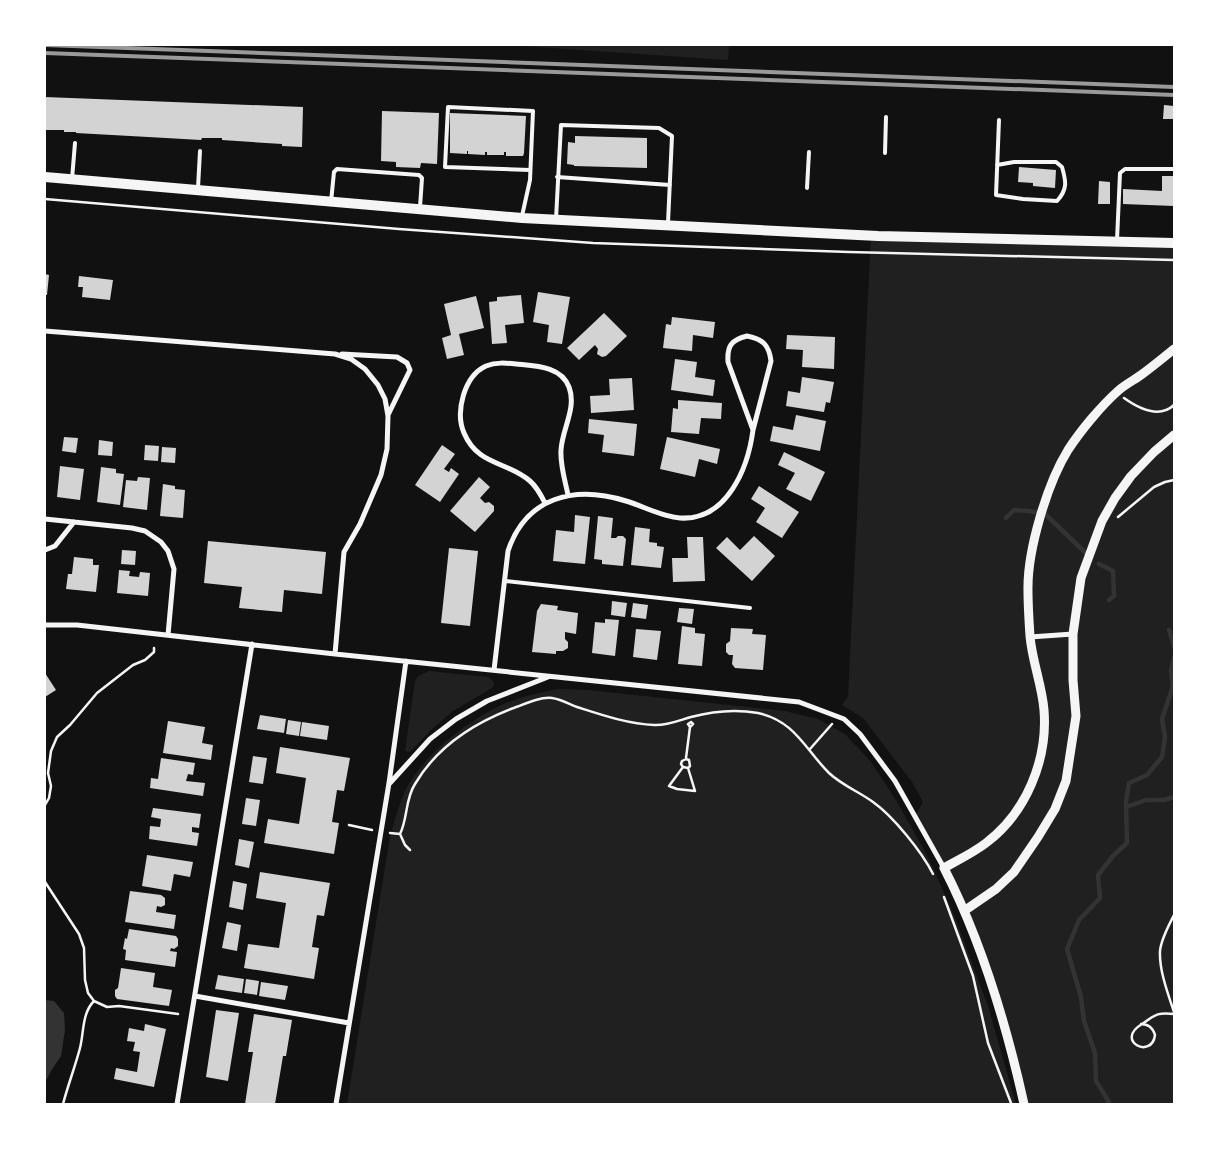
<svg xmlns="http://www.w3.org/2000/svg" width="1219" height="1149" viewBox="0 0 1219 1149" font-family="Literata,serif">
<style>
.green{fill:#202020}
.water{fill:#333}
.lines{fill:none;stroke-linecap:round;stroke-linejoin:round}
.stream{stroke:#333;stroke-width:4.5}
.building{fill:#d3d3d3}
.path{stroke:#f5f5f5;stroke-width:2.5}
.service{stroke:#f5f5f5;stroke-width:4}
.minor{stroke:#f5f5f5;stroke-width:5}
.tertiary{stroke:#f5f5f5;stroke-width:9}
.secondary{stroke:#f5f5f5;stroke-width:10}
.rail{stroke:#9a9a9a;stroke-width:4}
</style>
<rect width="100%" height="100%" fill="#111"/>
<path class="green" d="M508 45H729L728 60Z
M871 236 1174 243V1104H1024L1011 1045 964 911 915 816 923 802 912 782 863 718 842 705 848 696Z
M429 671 488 677 493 681 494 684 492 688 453 711 433 728 410 752 405 751 415 681 418 676Z
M557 689 588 690 785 711 818 719 845 734 871 762 896 800 927 855 954 915 988 1006 1016 1104H347L389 842C393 824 398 807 405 791 424 752 479 711 520 698 532 694 545 692 557 689Z"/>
<path class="water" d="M45 1000 54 1001 64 1013 65 1030 61 1056 51 1071 45 1083Z"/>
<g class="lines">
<path class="stream" d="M1006 518 1014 510 1029 511 1045 514 1089 556
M1099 564 1113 571 1114 596 1109 600
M1169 630 1174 646
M1126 807 1146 800H1164L1174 797
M1108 1104 1109 1102 1096 1081 1095 1053 1084 1021 1081 997 1067 949 1079 920 1100 898 1098 875 1113 856 1127 843 1126 801 1129 783 1147 775 1162 757 1165 737 1162 719 1173 686 1171 671 1174 658"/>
</g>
<path class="building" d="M45 97 303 107 302 147 282 146V144L222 140V138H202L201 140 166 138 76 133V132H64V130H45Z
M1164 105 1174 106V119H1163Z
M382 111 439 113 437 164 421 163 420 168 396 167V162L381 161Z
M450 113 526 116 524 153 523 156H506V152H504V155H487V152H485V155L468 154V151H467V154L450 153Z
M575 136 647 138V168L574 166V165L567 164 568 142 575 143Z
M1019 167 1056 170 1055 188 1033 186V183L1018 182Z
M1162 176H1174V206L1123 204V189L1162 191Z
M1099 181 1110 182V204H1098Z
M45 274 49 275 47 295H45Z
M79 276 113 280 110 300 82 297 83 287H78Z
M538 292 570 297 562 344 547 342 549 325 533 322Z
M521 295 524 323 505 325 507 343 492 344 489 302 497 301V297Z
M476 296 484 328 459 334 464 355 447 359 442 338 451 335 444 304Z
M604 313 627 336 606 356 602 357 597 354 598 349 595 345 579 360 567 348Z
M672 317 715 322 713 338 693 335 692 351 663 348 666 324 671 325Z
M787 335 835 337 834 369 802 367 803 350 786 349Z
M675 359 697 362 695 377 715 380 713 396 671 390Z
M802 377 834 382 830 403 826 402 824 412 786 406 788 391 800 393Z
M632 378 634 410 591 413 590 396 610 395 609 379Z
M678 400 722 403 721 419 701 418 699 434 671 432 673 408 678 409Z
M796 415 826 421 820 451 770 441 773 426 793 430Z
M589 419 637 424 634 456 602 452 604 435 588 433Z
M64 437 78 438 76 453 62 451Z
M667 437 720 449 717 464 699 459 695 477 660 469Z
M99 440 113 442 112 456 98 455Z
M145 445 159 446 158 461 144 460Z
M442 445 455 454 444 469 449 472 451 468 459 474 440 502 415 485Z
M162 447 176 448 175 463 161 462Z
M784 452 825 472 811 501 786 489 795 473 778 465Z
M60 466 84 469 80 500 57 497Z
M101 467 116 469V473L124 474 120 505 97 502Z
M138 477 150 478 147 510 123 507 126 480 137 481Z
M479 477 490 487 480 498 485 503 489 502 494 506V511L475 532 450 511Z
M163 484 175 486V489L185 490 183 518 160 516Z
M759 486 799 512 782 538 756 522 765 508 751 499Z
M575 515 590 517 585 564 553 561 556 530 574 532Z
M598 516 613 518 611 538H616L618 536H623L626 539 623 566 602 564V560L594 559Z
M635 527 650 529 649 542 657 543V546L664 547 661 568 631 565Z
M754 536 775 556 752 581 716 548 727 537 740 550Z
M687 537H703L705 581 673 582 672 558H688Z
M208 541 326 552 322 594 284 590 282 612 239 608 242 587 204 583Z
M449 548 478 551 470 626 441 623Z
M122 550 136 551 135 565 121 564Z
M74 557 93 559V565H99L96 592 66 589 68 574H72Z
M119 570 130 571 129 576 139 577 140 572 150 573 148 596 117 593Z
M612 601 627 603 625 617 611 615Z
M633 603 648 605 646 619 631 617Z
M541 604 558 606 557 610 578 613 576 634 565 632V639L568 642V648L563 651H556V654L532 652 537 611Z
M679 608 694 609 692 624 677 622Z
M605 619 619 620 615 656 592 653 595 622 605 623Z
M682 626 695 628V633L705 634 702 666 678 664Z
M731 628 753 629 752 634 766 635 763 670 735 668 732 664 733 655H729L726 652V644L730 641Z
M636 629 661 631 657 660 633 657Z
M45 673 56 690 45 697Z
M260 715 286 719 284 733 257 729Z
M288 720 301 722 299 736 286 734Z
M168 721 205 727 202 743 213 745 211 760 163 753Z
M302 722 329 726 327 740 300 736Z
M280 747 350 758 344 791 337 790 332 822 339 823 334 854 264 843 268 819 299 824 306 778 276 773Z
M253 756 267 758 263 784 249 782Z
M161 758 195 763 193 775 188 774 186 781 205 783 203 796 150 788 151 778 158 779Z
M246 798 260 800 256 826 242 824Z
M153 808 201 814 199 828 192 827V832L199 833 197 846 149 839 150 826 160 827 161 819 151 817Z
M239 839 254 842 249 868 235 865Z
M147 855 193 862 190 877 174 874 171 891 142 886Z
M260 872 330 883 324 916 317 915 312 947 319 948 314 979 244 968 248 944 279 948 286 903 256 898Z
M233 881 247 884 243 910 229 907Z
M130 891 161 895 165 898V905L161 907 157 906 156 912 176 915 174 929 125 922Z
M227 922 241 925 237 951 222 948Z
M129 929 176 936 178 939V946L174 949 171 948 170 951 177 952 175 967 125 960 126 950 123 949 125 938 127 939Z
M121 968 155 973 153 987 172 990 169 1006 117 999 115 996V990L118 988Z
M218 975 244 979 242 993 215 989Z
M246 979 259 981 257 995 244 993Z
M261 982 288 986 285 1000 259 996Z
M216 1010 239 1013 228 1081 206 1077Z
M254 1014 292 1020 286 1056H283L275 1104H245L253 1052H248Z
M145 1024 166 1029 154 1087 114 1079 116 1068 137 1072 140 1052 133 1051 135 1042 127 1041 129 1028 144 1031Z"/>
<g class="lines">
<path class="path" d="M45 199 399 229 593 243 849 252 1174 260
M1124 398C1138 408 1159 419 1174 405
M1118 517 1154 487 1165 482 1174 480
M810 749 832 724
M686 758 690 727 693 724 691 722 688 724 690 727
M683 767 681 764 682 761 686 759 689 760 690 766 688 768 683 767 669 786 677 789 695 791 688 768
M45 805 49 798 51 786 48 773 51 751 57 737 70 725 97 693 133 665 145 660 154 652V648
M349 825 372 830
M390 833 400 834C408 818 405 799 415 784 438 745 477 721 519 706 529 702 541 697 552 698 560 699 569 704 577 707 602 715 628 724 654 725 666 726 680 720 691 717 713 711 736 709 758 713 795 721 805 749 829 773 843 786 858 791 873 802 893 816 922 852 933 874
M400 834 405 845 410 850
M45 882 79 934 84 948 85 980 88 993 94 1001 107 1007 119 1006 178 1014
M944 897 973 976 988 1043 1011 1103
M1174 915C1169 925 1161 939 1160 951 1159 970 1168 994 1174 1012
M1141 1024C1149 1024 1153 1028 1155 1035 1152 1060 1114 1041 1142 1024 1155 1015 1157 1012 1174 1014
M63 1104C68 1085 75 1067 80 1048 84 1032 82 1013 94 1001"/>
<path class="service" d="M885 153 886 117
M997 165 1014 162H1056L1062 167C1066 181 1068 189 1057 201L1023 199 996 195 999 120
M557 177 670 185
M72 179 75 143
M198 188 200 151
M807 188 809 152
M331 202 334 172 337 169 419 175 422 178 420 207
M522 216 530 180 533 111 448 107 445 167 530 170
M556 219 561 125 659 128 672 136 668 223
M1117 240 1120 173 1125 169H1174
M505 581 750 608"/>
<path class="minor" d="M45 331 335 354 351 359 365 369 378 385 385 399 388 416 387 449 381 475 360 524 344 552 335 654
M747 336C763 339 769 345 771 361L753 430 728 362C727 346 731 340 747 336Z
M342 354 397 357 407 363 410 370 388 415
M545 503C541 495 537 487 530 481 507 461 478 466 464 433 455 412 464 376 486 366 496 362 506 363 516 364 536 366 561 366 569 387 577 408 562 429 561 450 560 465 565 480 568 495
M45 519 132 528 145 531 161 542 168 551 174 569 168 635
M45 550 55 546 74 522
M45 625H77L335 654 799 702 844 719 860 734 895 781 944 868
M1030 637 1073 634
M494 670 508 551C526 497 574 485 626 501 643 506 662 517 680 518 727 521 748 468 753 430
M390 783 430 739 456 719 487 701 548 677
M195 996 349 1023
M177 1104 252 644
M336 1104 389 783 406 661"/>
<path class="tertiary" d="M964 911 996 889 1014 872 1038 837 1055 809 1066 781 1076 716 1073 680V634L1081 578 1102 521 1115 498 1131 476 1154 452 1174 435
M1024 1104C1006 1023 982 942 944 868 958 860 973 853 986 843 1026 813 1048 760 1044 710 1042 685 1032 661 1030 636 1029 621 1028 606 1028 591 1027 551 1047 484 1068 450 1081 430 1101 406 1119 390 1126 384 1134 380 1141 375 1152 367 1163 358 1174 349"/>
<path class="secondary" d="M45 177 522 218 878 236 1174 243"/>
<path class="rail" d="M45 45 1174 87
M45 53 1174 95"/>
</g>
<rect width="1219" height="1149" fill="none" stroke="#ffffff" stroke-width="92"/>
</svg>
